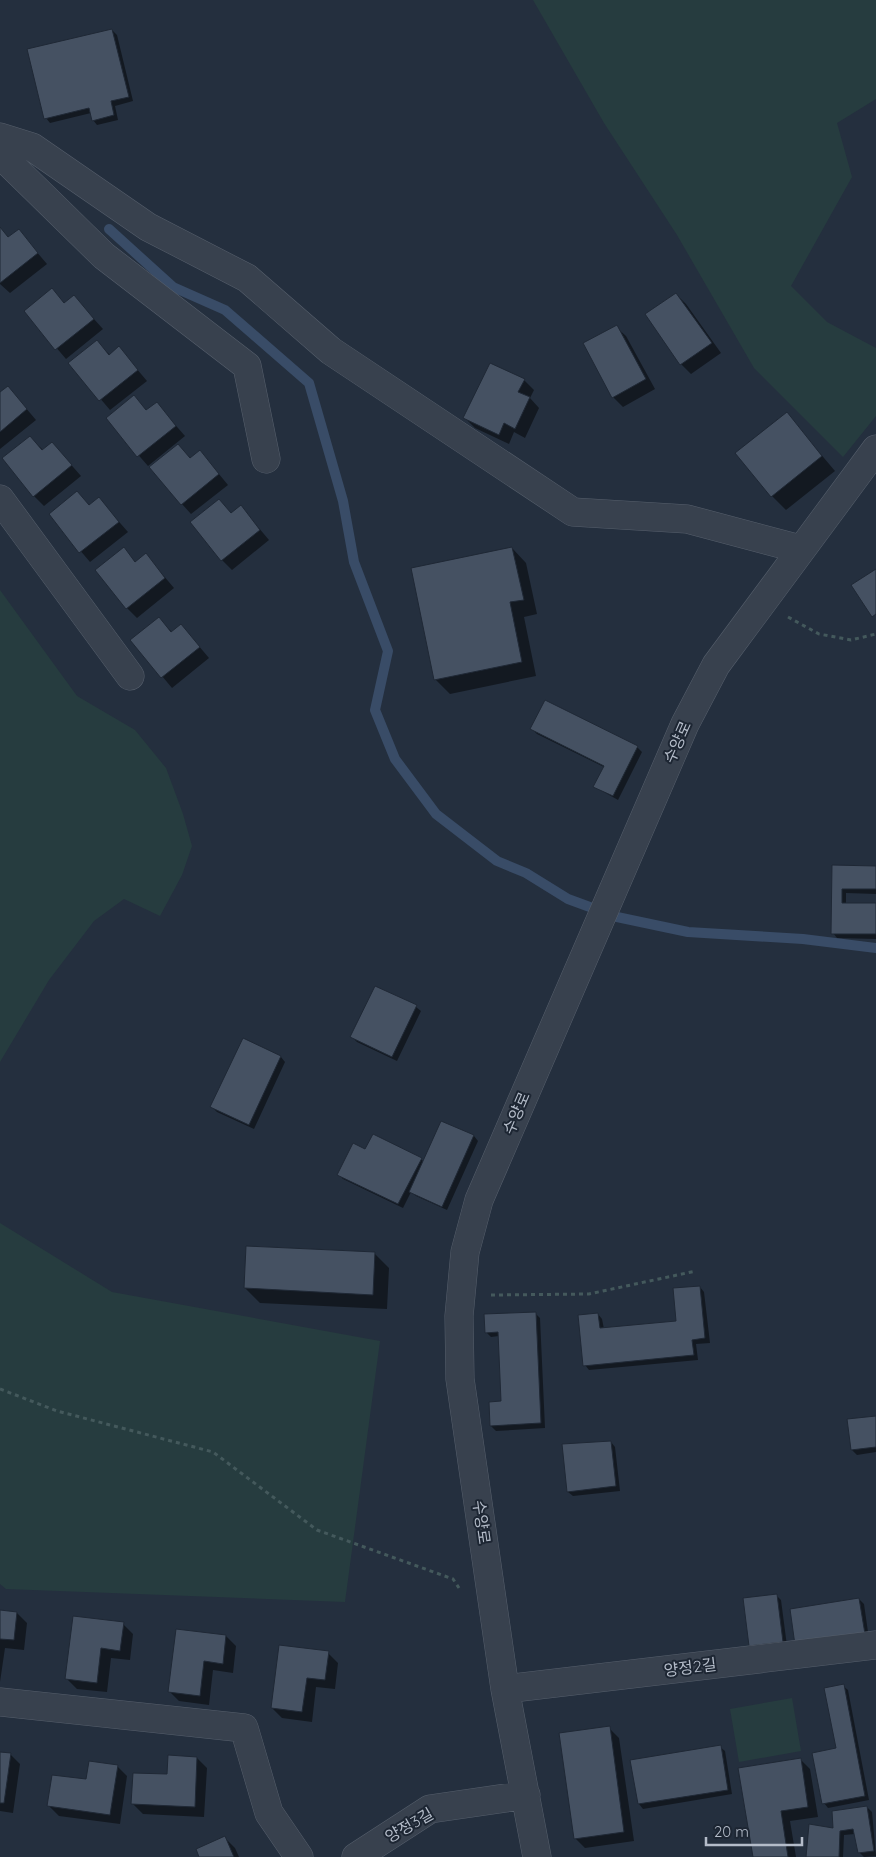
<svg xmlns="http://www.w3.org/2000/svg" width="876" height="1857" viewBox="0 0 876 1857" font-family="Quicksand,'Noto Sans KR',sans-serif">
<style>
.green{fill:#263c3f}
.shadow{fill:#0007}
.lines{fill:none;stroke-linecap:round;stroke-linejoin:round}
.stream{stroke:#394c67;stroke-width:10}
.building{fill:#455162;stroke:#1f2835}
.minor-casing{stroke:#565f6c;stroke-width:29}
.path{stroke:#44595c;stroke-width:3;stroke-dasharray:4 4;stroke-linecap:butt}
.minor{stroke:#38414e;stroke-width:28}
.labels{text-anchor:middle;stroke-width:4;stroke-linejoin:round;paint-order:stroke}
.street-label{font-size:16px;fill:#b4bcc9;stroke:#1d2633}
</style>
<rect width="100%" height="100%" fill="#242f3e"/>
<path class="green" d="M533 0H876V99L837 123 852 177 791 286 827 322 876 348V416L843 457 754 368 677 235 604 123Z
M0 590 77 696 135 730 166 768 183 814 192 846 182 875 160 916 124 899 94 921 49 980 0 1062Z
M0 1223 112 1292 380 1341 345 1602 6 1589 0 1584Z
M792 1698 801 1751 739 1762 730 1709Z"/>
<path class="shadow" d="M112 30 117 35 133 101 115 106 118 120 97 125 93 120 91 113 50 123 46 118Z
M0 228 9 238 18 230 47 264 10 293 0 284Z
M52 290 65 304 74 297 103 329 66 359 26 312Z
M676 294 686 304 721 353 691 374 681 364 647 314Z
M616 327 626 336 655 389 623 407 613 397Z
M97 342 110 355 119 348 147 381 110 410 70 363Z
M524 380 534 390 530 398 539 408 525 438 514 432 509 444 475 428 465 418Z
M8 387 36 420 0 449V394Z
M134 397 147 411 157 404 185 436 148 466 107 419Z
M786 413 835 471 786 510 772 496Z
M30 437 43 450 52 443 81 476 44 506 34 496Z
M178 445 191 459 200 451 228 485 191 514 182 504Z
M99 499 128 532 90 562 50 515 90 506Z
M241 507 269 540 232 570 222 560 232 514Z
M512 548 526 563 537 614 524 617 536 676 450 694 435 679Z
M124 549 136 563 146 555 174 588 137 618 127 608Z
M159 619 172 632 181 625 209 658 172 688 132 640Z
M532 729 637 747 642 752 618 800 595 787 604 767 537 734Z
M833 866 876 868V894L846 893V904L876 905V939L837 938 833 933Z
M416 1007 421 1011 397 1061 357 1042 352 1037Z
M243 1040 281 1057 285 1062 254 1129 217 1112 212 1107Z
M442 1122 474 1136 478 1141 447 1210 416 1196 411 1192 403 1208 343 1179 338 1174 366 1151 421 1159 424 1162Z
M374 1253 389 1268 387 1309 260 1303 245 1288Z
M700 1287 704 1292 710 1343 696 1344 698 1360 589 1370 585 1365 598 1314 602 1319 604 1329 678 1322Z
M535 1313 540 1318 545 1428 496 1431 491 1426 502 1402 499 1336 491 1337 486 1332Z
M876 1417V1452L857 1455 852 1450Z
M611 1442 615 1447 620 1491 573 1496 568 1492Z
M776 1595 781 1600 787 1646 755 1650 750 1645Z
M859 1599 864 1604 869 1639 801 1649Z
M0 1611 17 1613 27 1623 24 1650 5 1648 0 1682Z
M123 1624 133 1634 130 1660 111 1658 107 1692 77 1689 67 1679Z
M226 1636 236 1646 233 1673 213 1670 209 1705 179 1701 169 1691Z
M328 1653 338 1663 335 1689 316 1687 312 1722 282 1718 272 1708Z
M843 1686 848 1690 869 1800 828 1808 824 1803 837 1749Z
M609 1728 619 1738 634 1841 585 1848 575 1838Z
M720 1747 725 1751 732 1794 643 1809 639 1804Z
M0 1753 10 1754 20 1764 13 1813 0 1811Z
M197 1758 207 1768 204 1817 143 1814 133 1804Z
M800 1759 810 1769 818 1817 790 1821 796 1857H754Z
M117 1766 127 1776 120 1824 59 1816 49 1806Z
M867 1807 872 1812 876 1856 864 1857 859 1852 855 1834 844 1835 843 1857H808L835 1829Z
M225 1838 235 1848 239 1857H200Z"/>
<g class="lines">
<path class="stream" d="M109 229 173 287 225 310 309 383 343 501 354 562 388 651 375 710 395 759 436 814 497 861 526 873 568 899 617 917 688 932 803 939 876 948"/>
</g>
<path class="building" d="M112 29 129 97 111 101 114 115 92 121 89 108 44 119 27 49Z
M0 227 8 237 19 229 38 253 0 283Z
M52 288 64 303 74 295 94 319 55 350 24 311Z
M676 293 712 343 680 365 645 314Z
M617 325 646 379 612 398 583 343Z
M97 340 109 355 119 346 138 370 99 401 68 363Z
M490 363 525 379 518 392 530 397 515 429 504 423 499 435 463 418Z
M8 386 27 409 0 432V392Z
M134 395 146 410 157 402 176 426 137 457 106 418Z
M787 412 822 456 771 497 735 453Z
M30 436 42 450 52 442 72 465 33 497 2 458Z
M178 444 190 458 200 450 219 474 181 505 149 467Z
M77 491 89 505 99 497 119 522 79 553 49 514Z
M219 499 231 513 241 505 260 530 221 561 190 522Z
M124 547 135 562 146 553 165 578 126 609 95 570Z
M512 547 524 600 510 602 522 662 434 680 411 568Z
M876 569V614L872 617 851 585Z
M159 617 171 632 181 624 200 647 161 678 130 640Z
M545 700 638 746 613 796 593 787 604 766 530 729Z
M832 865 876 866V889H842V903H876V934H831Z
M375 986 417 1005 392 1057 350 1037Z
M243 1038 281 1056 249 1125 210 1107Z
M441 1121 474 1135 442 1207 409 1192Z
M373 1134 422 1158 398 1204 337 1175 353 1143 365 1149Z
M246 1246 375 1252 373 1295 244 1288Z
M700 1286 705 1338 692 1340 694 1355 583 1366 578 1315 598 1313 600 1328 676 1321 673 1288Z
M536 1312 541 1423 490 1426 489 1402 501 1401 498 1332 485 1333 484 1314Z
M876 1416V1447L851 1450 847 1419Z
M611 1441 616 1486 567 1492 562 1444Z
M777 1594 783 1642 749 1646 743 1598Z
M859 1598 865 1634 795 1645 790 1609Z
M0 1610 17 1612 14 1640 0 1639Z
M73 1616 124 1622 120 1651 101 1648 97 1683 65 1679Z
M176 1629 226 1635 223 1664 204 1661 200 1696 168 1692Z
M279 1645 329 1651 325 1680 307 1678 302 1712 271 1708Z
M844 1684 865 1796 822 1804 812 1753 836 1748 824 1688Z
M610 1726 624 1832 574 1839 559 1733Z
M721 1745 728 1790 638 1804 630 1760Z
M0 1752 11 1753 4 1803H0Z
M168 1755 197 1757 195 1807 131 1804 133 1773 167 1774Z
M801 1758 808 1807 781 1811 788 1857H753L738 1768Z
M89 1761 118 1765 110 1815 47 1806 52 1775 86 1779Z
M867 1806 874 1851 858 1853 853 1829 840 1831 839 1857H806L809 1824 833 1828 832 1811Z
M225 1836 234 1857H199L196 1849Z"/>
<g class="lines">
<g class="minor-casing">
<path id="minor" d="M0 137 32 147 148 227 247 278 331 351 573 512 687 519 800 549
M4 158 104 256 247 366 266 459
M0 499 130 676
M505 1689 876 1645
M0 1702 244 1728 269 1813 299 1857
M356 1857 430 1809 526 1795
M537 1857 505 1689 460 1379 459 1316 465 1252 479 1200 685 724 716 665 876 449"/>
</g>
<path class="path" d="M788 617 819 634 851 640 876 634
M491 1295 589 1294 696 1271
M0 1389 57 1411 213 1452 317 1530 453 1579 459 1588"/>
<use href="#minor" class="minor"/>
</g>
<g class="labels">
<g class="street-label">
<text transform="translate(677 742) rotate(-66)" y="6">수양로</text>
<text transform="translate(516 1113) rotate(-67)" y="6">수양로</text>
<text transform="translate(482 1522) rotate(82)" y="6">수양로</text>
<text transform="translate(690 1667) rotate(-7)" y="6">양정2길</text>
<text transform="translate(409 1825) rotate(-30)" y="6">양정3길</text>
</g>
</g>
<path d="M706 1837v8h96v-8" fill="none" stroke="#b4bcc9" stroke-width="2.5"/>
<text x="714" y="1837" font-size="15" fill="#b4bcc9" stroke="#1d2633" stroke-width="4" paint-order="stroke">20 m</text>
</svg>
